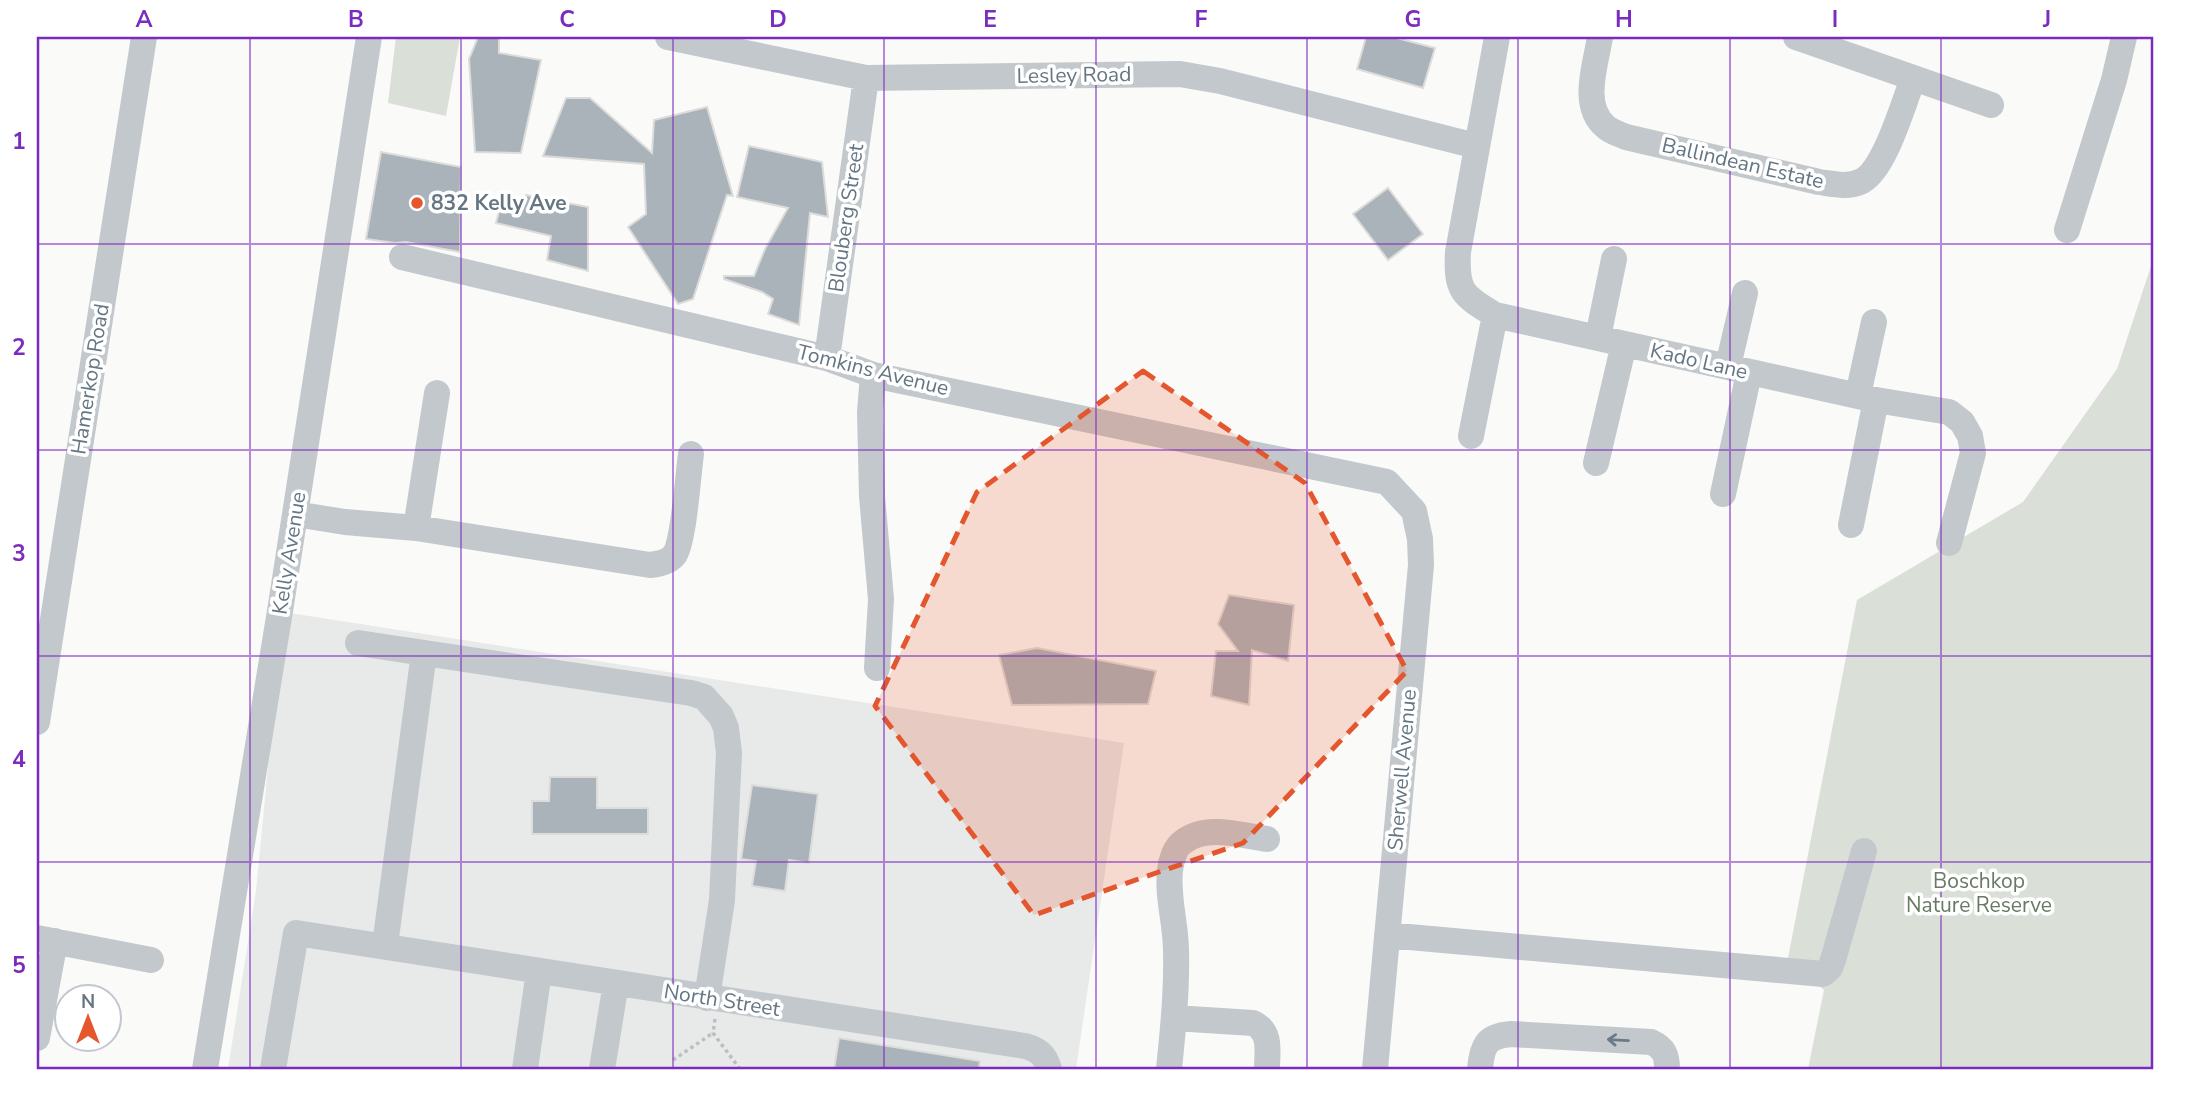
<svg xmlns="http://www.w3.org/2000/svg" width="2191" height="1106" viewBox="0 0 2191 1106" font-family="'Nunito Sans',sans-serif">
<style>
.built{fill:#e8e9e9}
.green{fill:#dadfd7}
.building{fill:#aab3b9;stroke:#dcdcda;stroke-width:2}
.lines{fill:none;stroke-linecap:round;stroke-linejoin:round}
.path{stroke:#bbbfc2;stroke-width:3.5;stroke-dasharray:3.5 3.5;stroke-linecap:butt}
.minor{stroke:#c3c8cc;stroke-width:26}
.oneway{stroke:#6a7a87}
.marked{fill:#e4572e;fill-opacity:0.2;stroke:#e4572e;stroke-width:5;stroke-dasharray:14 9;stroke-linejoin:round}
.grid{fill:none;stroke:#7b2cbf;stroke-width:2;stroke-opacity:0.55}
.poi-dot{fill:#e4572e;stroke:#fff;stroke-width:2.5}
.labels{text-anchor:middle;stroke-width:7;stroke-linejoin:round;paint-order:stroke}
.street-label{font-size:21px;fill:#657683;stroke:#fff}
.poi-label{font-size:21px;font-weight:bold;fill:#657683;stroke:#fff;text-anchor:start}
.park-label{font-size:21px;fill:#687a64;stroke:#fff}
.neatline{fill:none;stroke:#7b2cbf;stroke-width:2.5}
.grid-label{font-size:23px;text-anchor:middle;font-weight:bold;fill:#7b2cbf}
</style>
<rect width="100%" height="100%" fill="#fafaf8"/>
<path class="built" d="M283 612 1124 743 1076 1069H228L256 891Z"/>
<path class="green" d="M396 37H460L446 116 388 103Z
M2154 257V1069H1808L1824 990 1788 958 1857 600 2023 502 2117 369Z"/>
<path class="building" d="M478 37H499V53L541 60 521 153 475 152 469 59Z
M1366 37H1393L1435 48 1423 88 1357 69Z
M566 98H590L652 153 654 120 707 107 733 196 727 195 693 299 678 304 628 227 646 214 644 164 543 156Z
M749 146 822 162 828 217 810 213 799 325 768 314 773 299 762 292 724 279V276H754L765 249 788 208 737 197Z
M381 152 461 167 460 252 406 242 395 243 366 239Z
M1388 188 1423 234 1388 260 1353 214Z
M526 195 588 207V271L547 260 551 236 496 223 500 207 519 213Z
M1229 595 1294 605 1288 661 1252 650 1249 705 1211 696 1216 651H1238L1218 624Z
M1037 648 1156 671 1148 704 1012 705 999 655Z
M550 777H597V808H648V834H532V801H549Z
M752 785 818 794 809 863 789 860 785 891 752 886 756 861 741 859Z
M839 1038 980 1061 979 1069H834Z"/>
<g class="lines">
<path class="path" d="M715 1019 713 1033 740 1069
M673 1060 713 1033"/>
<path class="minor" d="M668 37 866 78 1180 74 1220 81 1476 146
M1497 37 1458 252C1456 291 1462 295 1495 315L1876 400 1949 412 1962 422 1970 436 1973 453 1949 543
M1600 37C1596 64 1580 106 1606 127 1611 132 1620 134 1626 137L1819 182C1833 184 1848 188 1862 181 1885 169 1903 104 1913 79
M1796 37 1991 105
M2067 230 2114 80 2124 37
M402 257 827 358 873 375 1387 482 1414 511 1420 539 1421 565 1375 1069
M1598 337 1614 259
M827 358 866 78
M1728 366 1745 293
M873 375 870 412 872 496 881 599 877 668
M1858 395 1874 322
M1471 436 1495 315
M1596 463 1624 344
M1723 494 1749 373
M295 514 345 522 416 528 650 565C659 564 670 562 675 554 684 539 688 475 691 454
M1851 525 1876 400
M416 528 437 393
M358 643 691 693 704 697 721 716 726 728 729 753 722 900 707 998
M37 722 144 37
M1387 935 1823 974 1830 968 1833 960 1864 851
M37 938 151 960
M385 945 424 653
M1174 1018 1253 1023C1272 1032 1267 1052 1267 1069
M37 1038 55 941
M205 1069 280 611 369 37
M273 1069 296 933 1025 1046C1039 1050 1045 1055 1049 1069
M525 1069 539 971
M602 1069 616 983
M1169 1069C1173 1030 1177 990 1176 951 1176 924 1167 897 1170 870 1171 861 1175 847 1183 842 1206 824 1240 835 1267 839
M1480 1069C1482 1046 1486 1036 1511 1034L1651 1042C1664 1048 1667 1055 1667 1069"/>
</g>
<defs><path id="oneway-shaft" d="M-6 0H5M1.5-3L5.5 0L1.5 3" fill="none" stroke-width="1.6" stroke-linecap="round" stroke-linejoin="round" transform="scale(1.75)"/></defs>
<use class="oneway" href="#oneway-shaft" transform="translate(1618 1040) rotate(-177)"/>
<path class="marked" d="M1143 371 1305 483 1407 671 1243 843 1034 915 875 706 977 492Z"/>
<path class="grid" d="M250 37V1069M461 37V1069M673 37V1069M884 37V1069M1096 37V1069M1307 37V1069M1518 37V1069M1730 37V1069M1941 37V1069M37 244H2154M37 450H2154M37 656H2154M37 862H2154"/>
<circle class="poi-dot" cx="417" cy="203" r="7"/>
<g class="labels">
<g class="street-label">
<text transform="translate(1074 75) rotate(-1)" y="7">Lesley Road</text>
<text transform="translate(1743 163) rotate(13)" y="7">Ballindean Estate</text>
<text transform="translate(846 218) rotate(-82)" y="7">Blouberg Street</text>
<text transform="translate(1699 361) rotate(13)" y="7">Kado Lane</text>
<text transform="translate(873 370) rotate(14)" y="7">Tomkins Avenue</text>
<text transform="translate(90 379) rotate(-81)" y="7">Hamerkop Road</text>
<text transform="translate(289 553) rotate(-81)" y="7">Kelly Avenue</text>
<text transform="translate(1402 770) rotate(-85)" y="7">Sherwell Avenue</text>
<text transform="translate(722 1000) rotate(9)" y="7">North Street</text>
</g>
<g class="poi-label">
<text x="431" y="210">832 Kelly Ave</text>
</g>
<g class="park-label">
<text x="1979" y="888">Boschkop<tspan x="1979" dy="24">Nature Reserve</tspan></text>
</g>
</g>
<rect width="2191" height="1106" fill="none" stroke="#ffffff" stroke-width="77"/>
<g transform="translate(88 1018)"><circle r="33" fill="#ffffff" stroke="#c1c8cd" stroke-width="2"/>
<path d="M0-5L12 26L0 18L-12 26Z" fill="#e4572e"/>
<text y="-10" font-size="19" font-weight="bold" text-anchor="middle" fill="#657683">N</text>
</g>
<rect x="38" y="38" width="2114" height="1030" class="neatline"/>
<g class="grid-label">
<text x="144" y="27">A</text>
<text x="356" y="27">B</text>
<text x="567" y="27">C</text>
<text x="778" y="27">D</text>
<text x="990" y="27">E</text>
<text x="1201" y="27">F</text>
<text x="1413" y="27">G</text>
<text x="1624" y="27">H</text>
<text x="1835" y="27">I</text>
<text x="2047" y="27">J</text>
<text x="19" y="149">1</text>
<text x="19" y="355">2</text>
<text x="19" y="561">3</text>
<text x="19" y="767">4</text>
<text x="19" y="973">5</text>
</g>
</svg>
